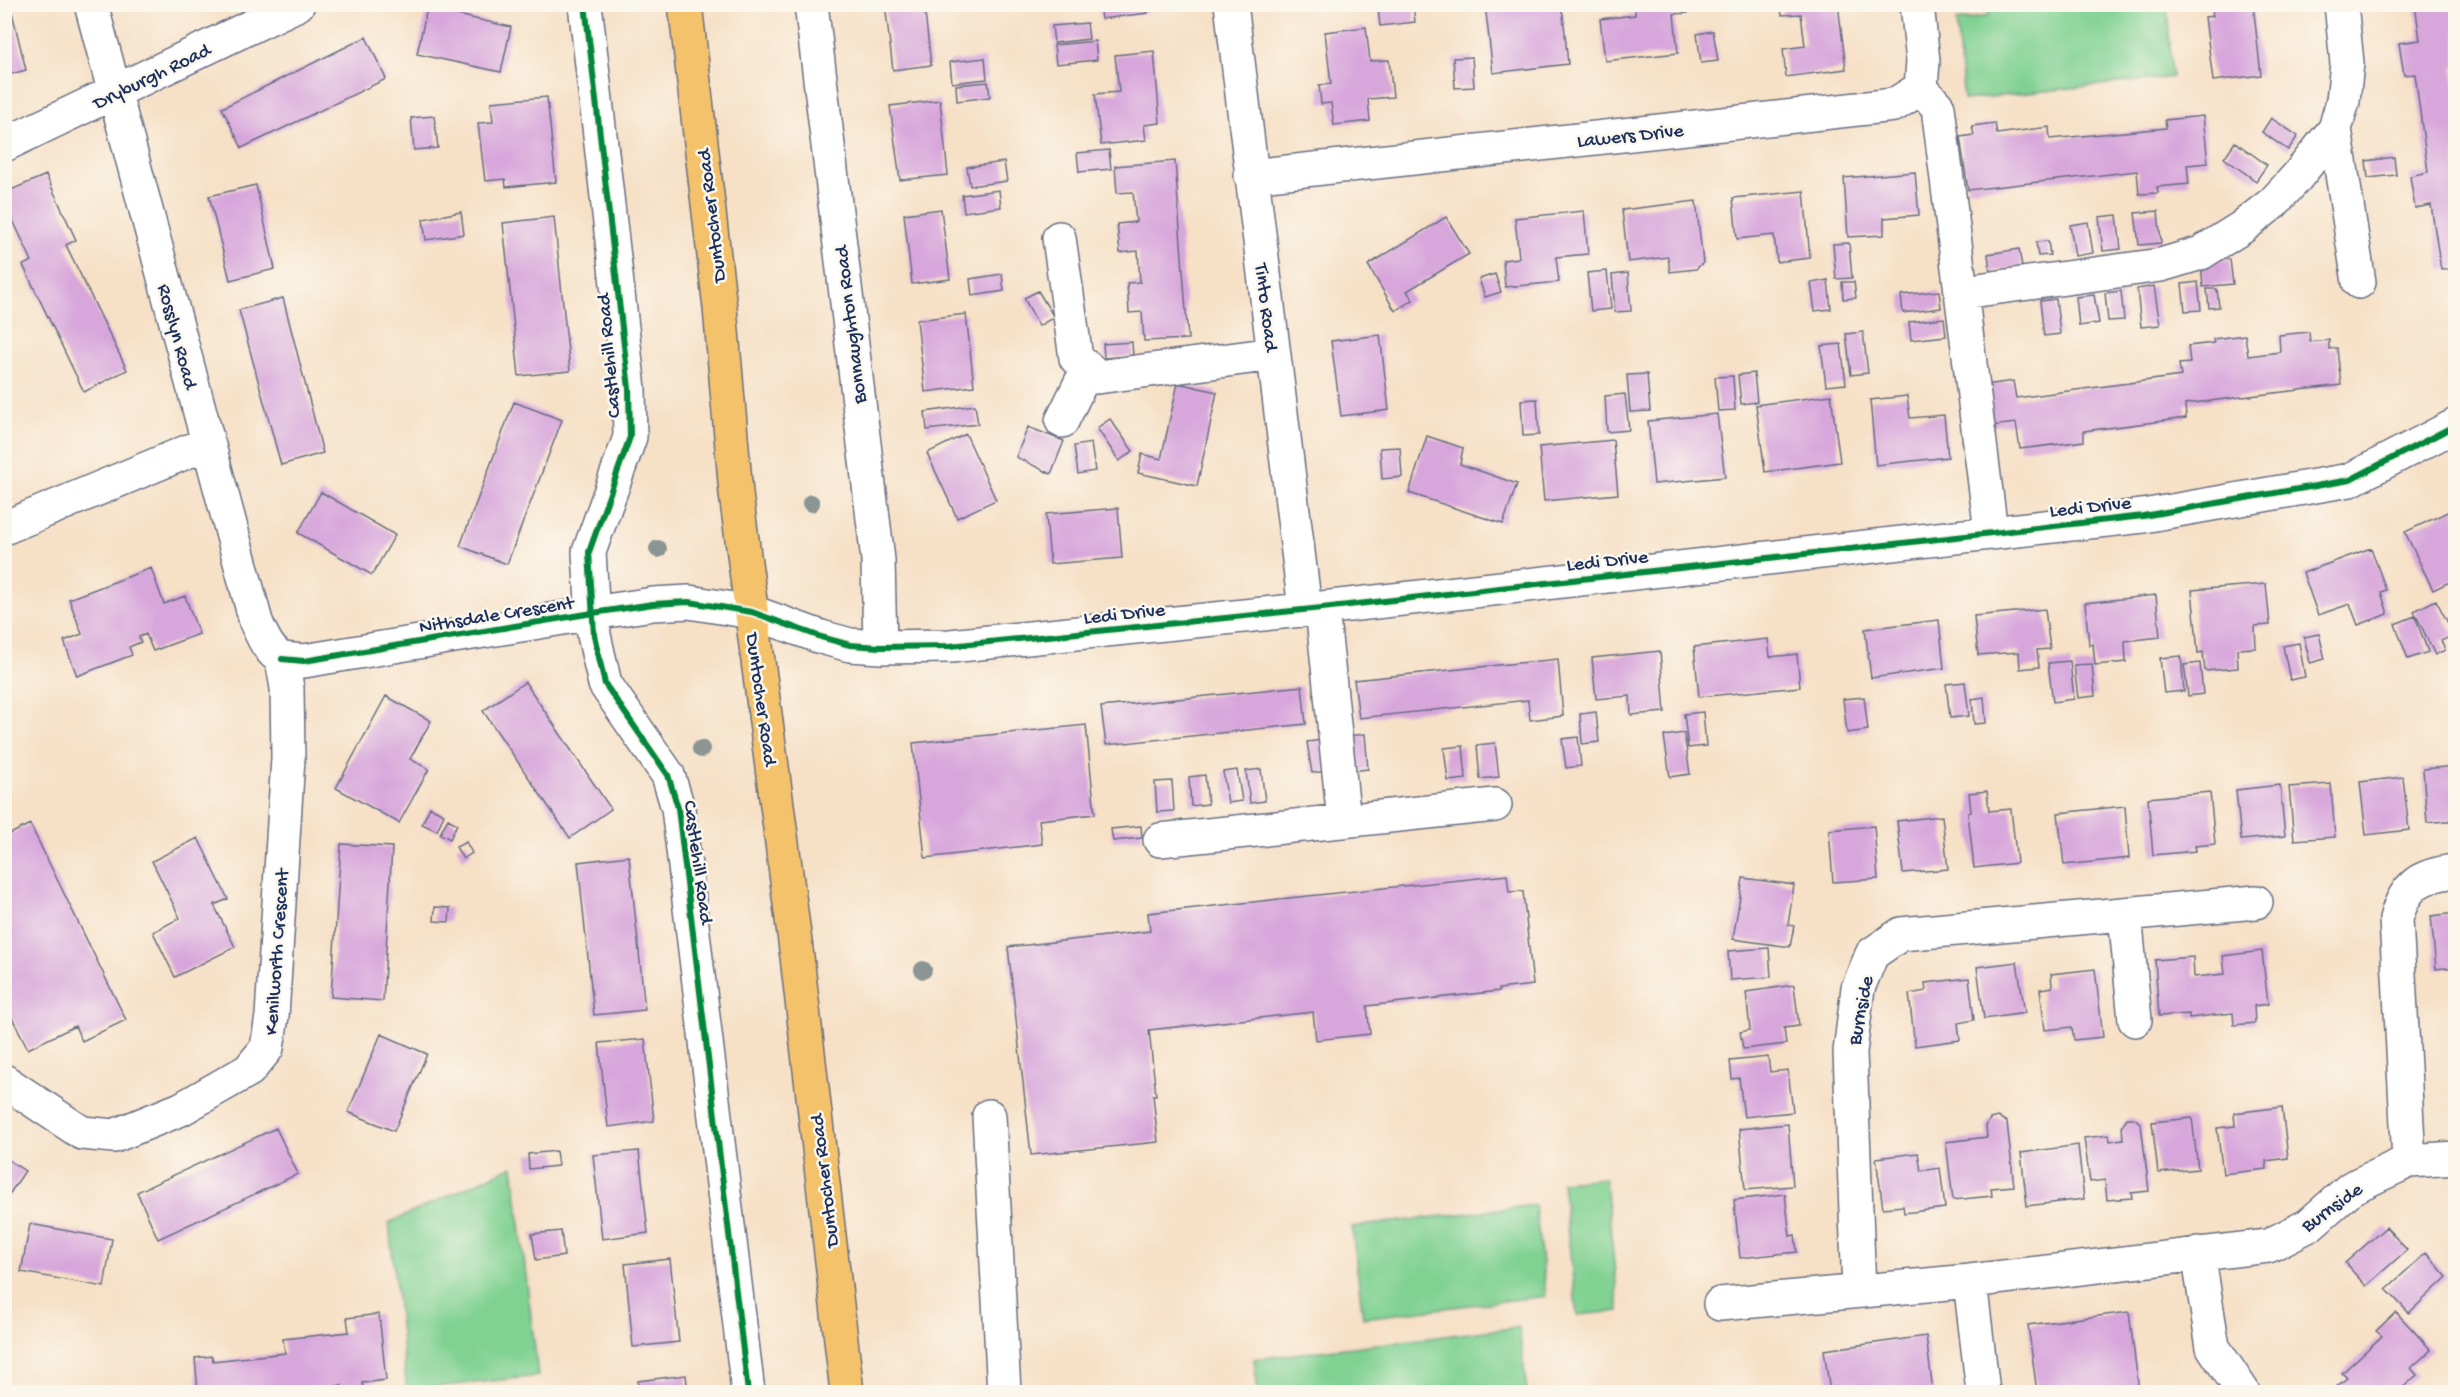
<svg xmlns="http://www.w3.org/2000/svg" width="2460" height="1397" viewBox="0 0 2460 1397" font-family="'Gochi Hand',sans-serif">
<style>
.green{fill:#80d192;stroke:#4e8078;stroke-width:1.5}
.building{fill:#d7a6db}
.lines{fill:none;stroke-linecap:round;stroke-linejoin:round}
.minor-casing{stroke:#686d82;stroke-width:36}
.major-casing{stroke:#686d82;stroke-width:36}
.minor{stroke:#fff;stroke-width:33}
.major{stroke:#f4c26a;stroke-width:33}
.cycleway-casing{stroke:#fbf7ec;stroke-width:10}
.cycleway{stroke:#00873e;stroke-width:6}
.tree{fill:#8b9594}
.labels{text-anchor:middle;stroke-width:5;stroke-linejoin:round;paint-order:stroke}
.street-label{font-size:20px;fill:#1b2f5e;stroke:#fbf7ec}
</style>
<rect width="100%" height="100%" fill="#fbf7ec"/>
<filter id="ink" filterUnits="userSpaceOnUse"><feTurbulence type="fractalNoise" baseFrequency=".0167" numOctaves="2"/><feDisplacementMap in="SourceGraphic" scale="12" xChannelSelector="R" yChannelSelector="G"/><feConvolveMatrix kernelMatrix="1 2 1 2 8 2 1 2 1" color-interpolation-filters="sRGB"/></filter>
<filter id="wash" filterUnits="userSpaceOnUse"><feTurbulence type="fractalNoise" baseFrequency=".008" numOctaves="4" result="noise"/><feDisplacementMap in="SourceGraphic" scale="24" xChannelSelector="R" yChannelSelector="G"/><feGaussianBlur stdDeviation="1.35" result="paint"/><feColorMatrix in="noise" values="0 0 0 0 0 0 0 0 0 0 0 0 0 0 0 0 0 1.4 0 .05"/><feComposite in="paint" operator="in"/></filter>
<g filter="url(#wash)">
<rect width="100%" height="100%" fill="#f6e0c6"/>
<path class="green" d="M1987 5H2167L2172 77 1964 100 1956 21 1988 16Z
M513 1166 538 1376 407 1390 389 1223Z
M1605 1178 1619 1311 1577 1315 1562 1182Z
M1535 1205 1546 1296 1363 1318 1352 1227Z
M1519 1327 1527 1392H1258L1254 1359Z"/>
<g id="blocks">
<path class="building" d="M4 4H10L26 70 4 76Z
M885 4H924L931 65 893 70Z
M1099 4H1147L1148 13 1101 19Z
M1413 4 1415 22 1380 26 1378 8Z
M1485 4 1559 5 1563 14 1568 64 1493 73Z
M1635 4H1688V13L1674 14 1678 53 1605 61 1600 19 1635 15Z
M1780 4H1838L1846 69 1786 77 1783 49 1805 46 1801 14 1782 15Z
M2211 4H2253L2261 75 2213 81 2205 17 2213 16Z
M2415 4H2453L2456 24V68H2453L2456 90V268L2441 270 2431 205 2415 208 2410 176 2428 172 2415 74 2404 75 2399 43 2420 40Z
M427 8 511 27 501 72 417 54Z
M1087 23 1089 39 1054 43 1052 26Z
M1366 27 1370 61 1389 60 1393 97 1368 99 1370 121 1334 125 1331 103 1321 104 1319 85 1331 84 1325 32Z
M1713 31 1718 61 1701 63 1697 34Z
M366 37 386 79 242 148 222 108Z
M1095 41 1097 60 1056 64 1054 45Z
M1154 51 1160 123 1144 125 1146 140 1101 145 1095 94 1119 92 1115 55Z
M1472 57 1474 87 1455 88 1453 58Z
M985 58 987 79 952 83 950 62Z
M988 82 990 97 957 101 956 85Z
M547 97 556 182 506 187 505 179 485 181 478 123 493 122 491 102Z
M940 100 948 175 900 180 890 106Z
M434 116 438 148 414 150 411 118Z
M2203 116 2208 163 2187 165 2189 184 2157 187 2158 193 2139 194 2137 171 1968 190 1960 137 1974 135 1972 126 1995 123 1997 134 2049 127 2050 139 2166 128 2165 120Z
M2271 118 2298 136 2288 150 2262 132Z
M2235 142 2267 165 2256 181 2224 158Z
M1109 150 1111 169 1079 172 1077 153Z
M2394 157 2396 175 2368 178 2366 161Z
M1175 161 1188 339 1144 341 1142 312 1129 313 1127 283 1140 282 1138 251 1120 253 1117 224 1136 222 1133 192 1117 193 1115 166Z
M1004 162 1007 181 970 186 967 167Z
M1915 172 1919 215 1884 218V235L1848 237 1844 178Z
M46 175 76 240 66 245 127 370 84 392 23 265 32 261 4 201V193Z
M256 185 275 269 230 280 209 196Z
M999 190 1001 207 964 212 962 195Z
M1804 191 1810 258 1777 262 1774 235 1737 239 1733 198Z
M1696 201 1703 263 1696 269 1670 272 1668 257 1628 262 1622 210Z
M941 209 950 279 912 284 904 214Z
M1584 211 1588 254 1556 257 1559 282 1505 287 1503 260 1519 258 1515 218Z
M2158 211 2161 243 2139 245 2135 213Z
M461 212 464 234 426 240 423 219Z
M2117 215 2121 249 2103 251 2099 217Z
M554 217 570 371 519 376 503 223Z
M1446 217 1469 254 1407 291 1413 300 1395 311 1368 265Z
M2088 222 2093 253 2075 256 2070 225Z
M2048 241 2050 255 2038 256 2036 242Z
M1849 243 1852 278 1836 279 1833 244Z
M2019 249 2022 267 1990 272 1988 254Z
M2230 259 2233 284 2203 287 2201 262Z
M1607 271 1611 309 1591 311 1587 273Z
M1628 273 1631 311 1615 312 1612 275Z
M1002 274 1004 291 972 296 970 279Z
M1495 274 1501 292 1485 297 1479 279Z
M1828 280 1831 309 1815 311 1811 283Z
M1842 282H1854L1856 298 1843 299Z
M2198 282 2201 310 2185 311 2182 284Z
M2154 286 2160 325 2141 327 2137 289Z
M2207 289H2217L2219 307 2209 308Z
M1038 291 1054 317 1039 326 1024 298Z
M1939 291 1941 308 1903 313 1901 295Z
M2121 291 2124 320 2108 321 2105 293Z
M2094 295 2099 323 2079 326 2076 297Z
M283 298 323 453 281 465 239 310Z
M2056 299 2060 334 2044 336 2040 301Z
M966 314 974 386 925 392 917 320Z
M1944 318 1946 336 1911 340 1909 322Z
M1863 332 1868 373 1851 375 1846 334Z
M2309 332 2310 342 2329 340V349L2337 348 2341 385 2185 404 2186 418 2084 431V441L2020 449 2016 423 1991 426 1986 385 2013 381 2016 398 2181 376 2179 364 2190 363 2188 346 2214 343 2213 339 2245 335 2248 356 2280 352 2279 335Z
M1380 335 1389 410 1341 416 1331 341Z
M1132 342 1133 356 1104 358 1103 344Z
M1841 344 1846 384 1826 386 1821 346Z
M1754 373 1757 402 1741 404 1738 375Z
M1647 374 1650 411 1630 412 1627 375Z
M1733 376 1735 410 1718 411 1715 377Z
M1178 383 1217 392 1197 486 1138 473 1142 454 1161 459Z
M1625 394 1629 430 1607 432 1605 396Z
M1831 395 1840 462 1765 472 1756 405Z
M1907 396 1910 418 1944 415 1948 457 1876 465 1870 400Z
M1537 399 1539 435 1523 436 1521 400Z
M514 402 562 420 507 564 460 546Z
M975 405 978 424 927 430 925 412Z
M1717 414 1725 477 1654 484 1648 421Z
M1110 419 1133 451 1119 461 1097 428Z
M1028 427 1064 441 1051 474 1016 457Z
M966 434 996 500 957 518 927 453Z
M1427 436 1463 448 1460 464 1517 484 1503 524 1409 493Z
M1613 440 1618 494 1544 501 1539 447Z
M1091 443 1095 471 1078 474 1074 446Z
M1400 447 1402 477 1382 479 1380 448Z
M321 492 395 535 372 575 298 533Z
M1118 508 1122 558 1050 564 1046 514Z
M2456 508V579L2433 590 2405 532Z
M2371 548 2386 590 2381 592 2388 614 2358 625 2350 604 2318 615 2303 573Z
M151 568 164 604 185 596 199 634 153 651 146 634 139 637 141 642 129 647 132 655 77 676 64 641 82 634 69 599Z
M2266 584 2270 625 2255 626 2256 648 2237 649 2238 668 2205 671 2203 652 2198 653 2192 590Z
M2156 595 2160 637 2125 641 2126 662 2095 665 2093 644 2089 645 2085 603Z
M2436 600 2454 635 2441 641 2445 650 2435 655 2414 611Z
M2045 609 2050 649 2037 650 2039 667 2020 669 2019 652 1978 655 1974 616Z
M2415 616 2428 652 2408 659 2395 624Z
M1939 620 1944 668 1871 678 1865 629Z
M2319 634 2325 659 2310 663 2304 637Z
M1768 639 1770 657 1797 654 1800 687 1699 697 1694 647Z
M2299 643 2305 677 2290 680 2283 646Z
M1660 651 1665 712 1631 715 1630 696 1596 699 1592 658Z
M2181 656 2184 691 2164 693 2160 658Z
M1558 659 1563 716 1530 720 1528 700 1359 718 1354 680Z
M2070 661 2074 699 2053 702 2048 663Z
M2200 663 2203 694 2188 696 2184 665Z
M2092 664 2095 696 2078 698 2074 665Z
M525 682 611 809 570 838 483 711Z
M1965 682 1969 716 1950 718 1946 684Z
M1302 686 1306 724 1106 745 1101 707Z
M386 696 431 721 410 759 429 769 399 823 336 788Z
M1864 697 1868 730 1847 733 1843 699Z
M1984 697 1986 723 1974 724 1972 699Z
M1596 712 1599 742 1582 744 1580 714Z
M1703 712 1706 746 1688 748 1684 714Z
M1086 725 1095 814 1039 820 1042 844 925 858 913 743Z
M1684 733 1690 774 1670 777 1664 736Z
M1365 734 1368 769 1352 771 1348 736Z
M1578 737 1581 766 1566 768 1562 739Z
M1323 740 1327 771 1312 773 1307 742Z
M1495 743 1499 777 1480 779 1477 745Z
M1463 746 1466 779 1448 781 1444 748Z
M2456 766V820L2427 823 2423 769Z
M1261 769 1265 801 1250 803 1246 771Z
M1237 770 1242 801 1228 803 1223 772Z
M1205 775 1208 804 1191 806 1189 777Z
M2403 777 2409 830 2366 835 2360 782Z
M1172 781 1174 811 1157 812 1155 782Z
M2331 784 2335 837 2294 840 2289 787Z
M2280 785 2285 836 2241 840 2236 790Z
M1987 791 1989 811 2011 809 2017 863 1974 868 1968 813 1971 812 1969 793Z
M2210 792 2215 844 2195 846 2196 851 2153 855 2148 798Z
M2125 806 2129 858 2064 865 2058 813Z
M430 807 444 814 437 831 422 824Z
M1942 816 1948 869 1903 873 1897 821Z
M448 819 457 824 450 839 440 834Z
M30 824 126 1020 82 1041 75 1026 28 1049 4 1002V837Z
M1141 826 1142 838 1113 841 1111 829Z
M1874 826 1878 879 1833 882 1829 830Z
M198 838 228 899 214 905 235 947 175 977 153 932 180 918 152 861Z
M466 842 472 853 463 859 456 847Z
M341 844 392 847 383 1001 331 997Z
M629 856 645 1010 594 1015 578 862Z
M1507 875 1509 892 1523 891 1533 985 1499 989V991L1367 1006 1370 1034 1316 1040 1313 1012 1149 1030 1156 1095H1153L1158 1142 1031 1155 1008 947 1150 931 1148 913Z
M1743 878 1794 885 1788 925 1794 926 1790 947 1733 939Z
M435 907 450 908 449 922 434 921Z
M2456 913V967L2436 969 2431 916Z
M1769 948 1771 977 1730 980 1728 951Z
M2262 951 2268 1004 2254 1006 2255 1023 2234 1025 2233 1013 2189 1018V1014L2159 1016 2155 960 2193 957 2194 977 2225 974 2223 956Z
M2017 962 2025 1013 1984 1019 1977 967Z
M2095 969 2103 1037 2074 1040 2072 1027 2045 1030 2040 989 2052 987 2051 974Z
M1969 978 1974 1020 1958 1023 1960 1040 1915 1046 1909 994 1926 991 1925 983Z
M1794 985 1799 1026 1784 1028 1786 1044 1743 1049 1740 1032 1750 1030 1746 992Z
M381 1034 427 1054 394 1131 348 1112Z
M645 1039 654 1121 608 1127 599 1043Z
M1768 1057 1770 1072 1788 1070 1793 1112 1744 1117 1739 1078 1732 1079 1730 1061Z
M2452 1062H2456V1097H2454Z
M2282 1107 2288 1158 2266 1161 2267 1169 2223 1174 2217 1128 2235 1126 2234 1113Z
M1998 1117 2007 1122 2014 1186 1991 1188 1992 1196 1953 1200 1946 1142 1987 1137 1986 1126 1990 1119Z
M2127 1118H2134L2141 1124 2149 1191 2131 1193 2132 1198 2107 1200 2105 1180 2090 1182 2084 1138 2109 1135 2110 1141 2123 1139 2122 1126Z
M2192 1118 2198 1169 2158 1173 2152 1122Z
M1788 1124 1793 1186 1745 1190 1739 1129Z
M276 1128 298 1174 158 1239 137 1192Z
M2078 1145 2084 1199 2027 1206 2021 1153Z
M556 1151 558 1166 529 1169 528 1154Z
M639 1151 648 1233 602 1239 593 1155Z
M1918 1153 1921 1171 1940 1168 1945 1208 1904 1213 1903 1206 1883 1208 1876 1158Z
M4 1157 25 1171 4 1202Z
M1785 1194 1790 1236 1795 1235 1797 1252 1740 1258 1734 1200Z
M30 1224 112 1239 104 1287 21 1272Z
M2386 1227 2407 1250 2366 1286 2345 1263Z
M561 1231 564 1256 536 1260 532 1234Z
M2426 1253 2447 1277 2409 1313 2386 1289Z
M670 1259 679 1342 633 1347 625 1264Z
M2129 1312 2139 1391 2037 1392 2028 1325Z
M2396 1312 2431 1350 2411 1368 2417 1375 2398 1392H2330L2347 1378 2342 1373 2382 1336 2376 1331Z
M379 1314 386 1380 362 1383 364 1391 343 1392 342 1385 310 1389V1392H198L195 1358 212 1356 213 1361 285 1353 283 1339 349 1332 347 1318Z
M1926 1336 1933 1392H1830L1824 1350Z
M686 1375 688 1392H639L638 1381Z"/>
</g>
</g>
<g filter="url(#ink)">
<use href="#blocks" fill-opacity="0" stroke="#686d82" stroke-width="1.5"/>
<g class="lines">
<g class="minor-casing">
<path id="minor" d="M91 4 256 622C262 635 268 651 282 659
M585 4 629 389 630 437 589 552 594 635 605 684 668 775 678 808 748 1392
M811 4 878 560 880 647
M1231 4 1305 609
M1921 88 1938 107 1991 532
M2335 129 2359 282
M4 145 298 4
M1251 176 1894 105 1921 88 1923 61 1917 4
M1059 238 1076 358 1097 377 1274 354
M1963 292 2161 265 2201 253 2241 228 2273 203 2296 178 2335 129 2343 101 2347 63 2341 4
M1062 421 1088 368
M4 528 208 443
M1322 608 1344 821
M282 659 304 661 593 613 653 604 689 602 752 612 821 637 850 645 880 647 950 646 1322 608 2143 516 2350 480 2456 425
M1160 840 1495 805
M2125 914 2135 1020
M4 1081 82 1133 114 1136 181 1109 249 1070 267 1048 272 1016 288 758 287 688 282 659
M989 1116 1004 1392
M2409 1161 2396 919C2405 885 2420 875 2456 871
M2198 1253 2213 1347 2243 1392
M1970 1281 1983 1392
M1859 1291 1850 1052 1858 988 1872 954 1901 934 2256 902
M1720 1304 1970 1281 2268 1246 2309 1225 2351 1188 2409 1161 2456 1158"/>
</g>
<g class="major-casing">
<path id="major" d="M685 4 720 308 736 494 797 957 847 1392"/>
</g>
<use href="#minor" class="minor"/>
<use href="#major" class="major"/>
<g class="cycleway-casing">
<path id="cycleway" d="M585 4 629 389 630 437 589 552 594 635 605 684 668 775 678 808 748 1392
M282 659 304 661 593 613 653 604 689 602 752 612 821 637 850 645 880 647 950 646 1322 608 2143 516 2350 480 2456 425"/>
</g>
<use href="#cycleway" class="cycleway"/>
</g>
<g class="tree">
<circle cx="811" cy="503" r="9"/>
<circle cx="658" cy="549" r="9"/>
<circle cx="701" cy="749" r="9"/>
<circle cx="923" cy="970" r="9"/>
</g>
</g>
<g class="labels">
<g class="street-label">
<text transform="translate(151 75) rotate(-26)" y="7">Dryburgh Road</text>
<text transform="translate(1630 134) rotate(-6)" y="7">Lawers Drive</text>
<text transform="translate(710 216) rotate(-97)" y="7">Duntocher Road</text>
<text transform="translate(1268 307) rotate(83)" y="7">Tinto Road</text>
<text transform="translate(849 325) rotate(-97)" y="7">Bonnaughton Road</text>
<text transform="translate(179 336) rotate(75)" y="7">Rosslyn Road</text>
<text transform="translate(607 356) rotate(-95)" y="7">Castlehill Road</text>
<text transform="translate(2090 505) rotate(-6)" y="7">Ledi Drive</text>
<text transform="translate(1607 559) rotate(-6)" y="7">Ledi Drive</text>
<text transform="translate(1124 612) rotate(-6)" y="7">Ledi Drive</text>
<text transform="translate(496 613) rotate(-9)" y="7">Nithsdale Crescent</text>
<text transform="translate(763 699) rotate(82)" y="7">Duntocher Road</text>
<text transform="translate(700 862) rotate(82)" y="7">Castlehill Road</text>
<text transform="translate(275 952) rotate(-86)" y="7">Kenilworth Crescent</text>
<text transform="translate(1859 1010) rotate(-79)" y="7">Burnside</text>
<text transform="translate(823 1181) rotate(-97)" y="7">Duntocher Road</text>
<text transform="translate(2331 1206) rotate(-36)" y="7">Burnside</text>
</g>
</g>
<rect width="2460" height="1397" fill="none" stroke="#fbf7ec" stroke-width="24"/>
</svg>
